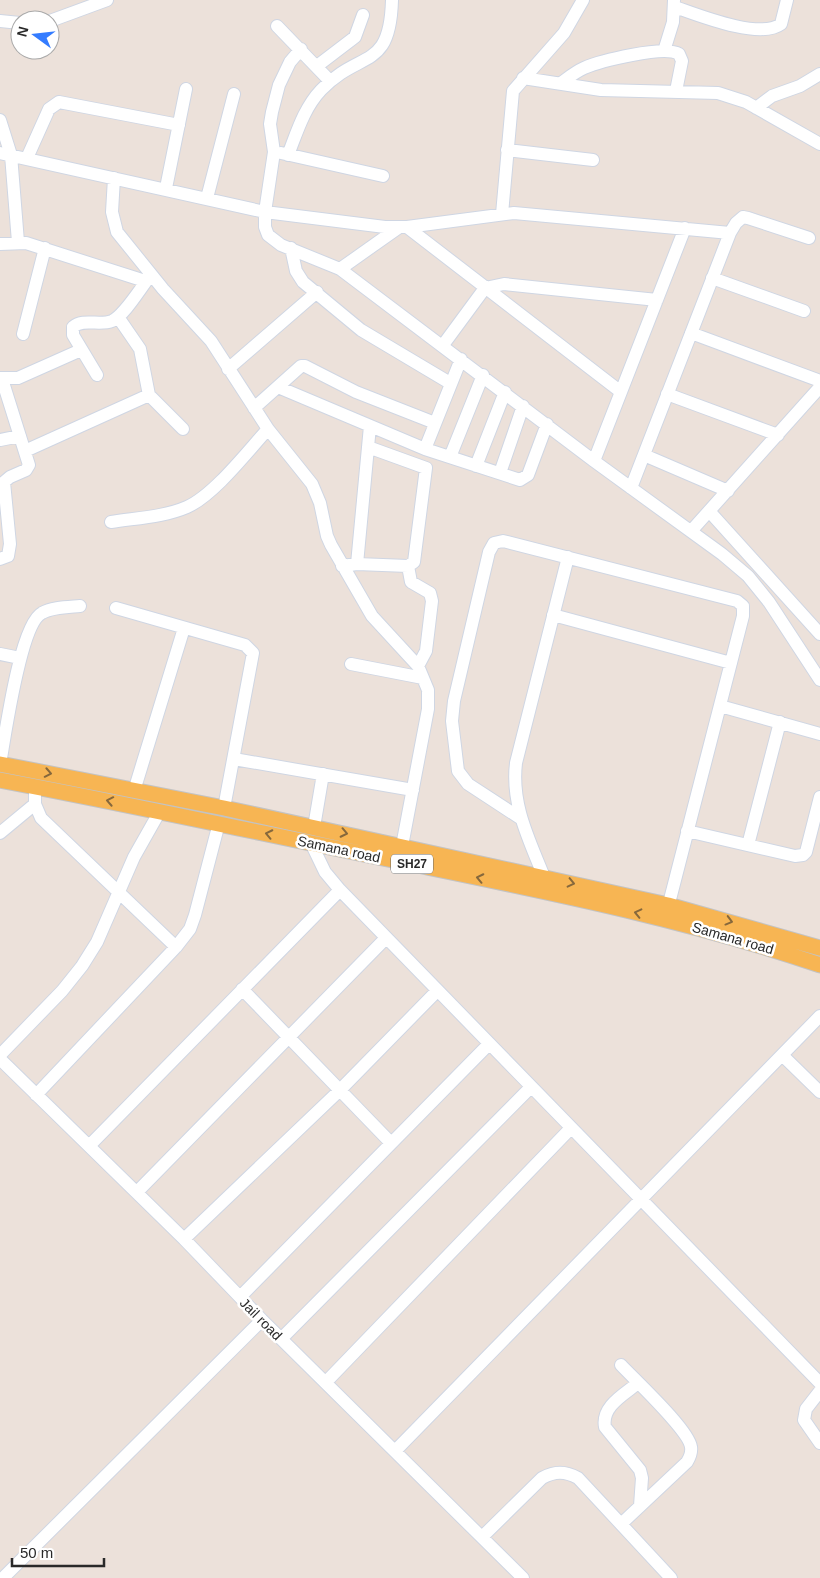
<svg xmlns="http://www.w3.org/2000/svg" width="820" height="1578" viewBox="0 0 820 1578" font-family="Helvetica,sans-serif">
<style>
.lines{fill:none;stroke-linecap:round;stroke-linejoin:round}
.minor-casing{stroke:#cfd6e3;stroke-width:14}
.major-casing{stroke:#c3c3c3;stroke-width:17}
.minor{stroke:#fff;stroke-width:12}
.major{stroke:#f7b553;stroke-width:15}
.oneway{stroke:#86683c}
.labels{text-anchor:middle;stroke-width:5;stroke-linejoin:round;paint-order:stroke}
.shield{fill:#fff;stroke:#696969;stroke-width:1}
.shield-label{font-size:12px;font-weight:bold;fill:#292929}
.street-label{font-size:14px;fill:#292929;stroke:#fff}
</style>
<rect width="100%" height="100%" fill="#ece1da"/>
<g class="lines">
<g class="minor-casing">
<path id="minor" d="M675 7C698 15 760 40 781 24L787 0
M0 21 20 23
M50 21 107 0
M277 26 330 81
M301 49 290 62 279 85 272 112 270 124 274 152 265 212V227L268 235 281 245 340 269 594 461 722 554 748 576 769 602 820 680
M664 51 673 22 674 0
M317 66 355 37 363 15
M523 78 601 90 718 93 746 102 820 144
M561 83C568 78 575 72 584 68 600 61 664 45 679 54L682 61 676 91
M756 108 772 96 800 86 820 74
M0 120 11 155 18 242
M507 150 593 160
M0 153 265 212 385 227H407L514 213 730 233
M281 153 383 176
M288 155C297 132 304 108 321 90 360 49 390 72 392 0
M27 158 49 109 59 102 179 125
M114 178 112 212 117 232 163 289 211 341 268 429 312 484 320 503 327 536 331 545 372 616 418 666 428 690V709L402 846
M166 188 186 89
M207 198 234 94
M502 214 513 91 564 33 583 0
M407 227 621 392
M0 244 26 243 145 281
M291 248 296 271 303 282 361 330 450 383
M340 269 398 228
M712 278 804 311
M118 317 140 349 149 395 183 429
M691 333 820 381
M23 334 45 248
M443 345 485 288 504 284 657 300
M228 369 317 292
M97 375 73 335V327C83 318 100 326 112 321 125 315 141 287 151 275
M0 378H18L81 350
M278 387 425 449 520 480 528 475 547 424
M667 394 778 435
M254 408 301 366H305L356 392 435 423
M0 440 20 436
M425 449 461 359
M25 451 149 395
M644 455 728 491
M450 457 483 375
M594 461 685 228
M476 466 505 392
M500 473 523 406
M631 488 730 233 736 223 743 217 748 218 809 238
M709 511 820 634
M111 522C136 518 164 517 187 507 214 495 247 452 268 429
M692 530 820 387
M0 559 8 556 10 544 4 482 10 477 26 470 29 465 2 379
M357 564 370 426
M342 566 357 564 408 566 414 562 426 468 368 447
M408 566 411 582 430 593 432 601 426 651 418 666
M116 608 245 645 253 653 224 808
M553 615 731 663
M0 654 20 658
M351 664 423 678
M720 706 820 734
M234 759 413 790
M0 764C5 737 20 624 42 613 52 607 68 607 80 606
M35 787V804L41 818 176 947
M134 791 184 628
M520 818 468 784 458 771 452 721 454 701 489 552 494 543 503 541 737 601 743 606V616L666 915
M314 827 323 774
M687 831 795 856 803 855 806 852 820 797
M0 833 35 804
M311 843 325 872 340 890 820 1383
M748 845 780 722
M544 877C529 839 511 805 516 763L568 557
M242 989 391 1143
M0 1055 62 991 82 966 97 942 134 857 160 811
M782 1055 820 1092
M0 1059 184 1239 262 1320 523 1578
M36 1095 176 947 190 929 195 915 219 823
M89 1146 340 890
M137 1192 386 938
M184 1239 339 1091 437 991
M240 1297 489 1044
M281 1339 531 1087
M326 1382 571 1128
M638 1383C625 1394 601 1406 605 1427L640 1470 642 1478 640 1506
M820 1391 806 1409 804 1420 820 1443
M396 1450 820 1016
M621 1524 687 1462C690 1457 692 1453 691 1447 689 1430 635 1380 621 1365
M482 1537 542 1478C555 1471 565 1471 578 1478L671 1578
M3 1578 262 1320"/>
</g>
<g class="major-casing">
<path id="major" d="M0 764 224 808 668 905 820 948
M0 780C133 805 265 834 398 861 539 890 683 918 820 965"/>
</g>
<use href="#minor" class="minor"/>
<use href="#major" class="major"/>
</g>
<defs><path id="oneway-chevron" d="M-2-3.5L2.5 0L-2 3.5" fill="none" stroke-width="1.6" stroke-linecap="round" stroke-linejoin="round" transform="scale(1.25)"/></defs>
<g class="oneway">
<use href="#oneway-chevron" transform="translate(48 773) rotate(11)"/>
<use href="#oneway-chevron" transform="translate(110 801) rotate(-169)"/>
<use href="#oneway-chevron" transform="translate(344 833) rotate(12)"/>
<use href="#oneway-chevron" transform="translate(269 834) rotate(-168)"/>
<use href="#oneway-chevron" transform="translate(480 878) rotate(-168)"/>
<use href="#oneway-chevron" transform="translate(571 883) rotate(13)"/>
<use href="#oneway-chevron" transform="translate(638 913) rotate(-167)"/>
<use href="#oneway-chevron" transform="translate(729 921) rotate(15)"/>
</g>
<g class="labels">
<rect class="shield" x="391" y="854.5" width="42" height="19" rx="4"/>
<g class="shield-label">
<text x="412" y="868">SH27</text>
</g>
<g class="street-label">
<text transform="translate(339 849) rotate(12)" y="5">Samana road</text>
<text transform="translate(733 938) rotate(16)" y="5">Samana road</text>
<text transform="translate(261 1319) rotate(45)" y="5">Jail road</text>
</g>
</g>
<g transform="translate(35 35) rotate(285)"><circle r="24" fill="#ffffff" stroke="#a9a9a9"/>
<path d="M0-4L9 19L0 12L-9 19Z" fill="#347cff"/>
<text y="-8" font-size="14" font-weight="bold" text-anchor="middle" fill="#292929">N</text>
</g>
<path d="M12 1558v8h92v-8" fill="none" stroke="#292929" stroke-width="2.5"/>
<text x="20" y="1558" font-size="15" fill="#292929" stroke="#ffffff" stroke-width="4" paint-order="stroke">50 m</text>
</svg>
